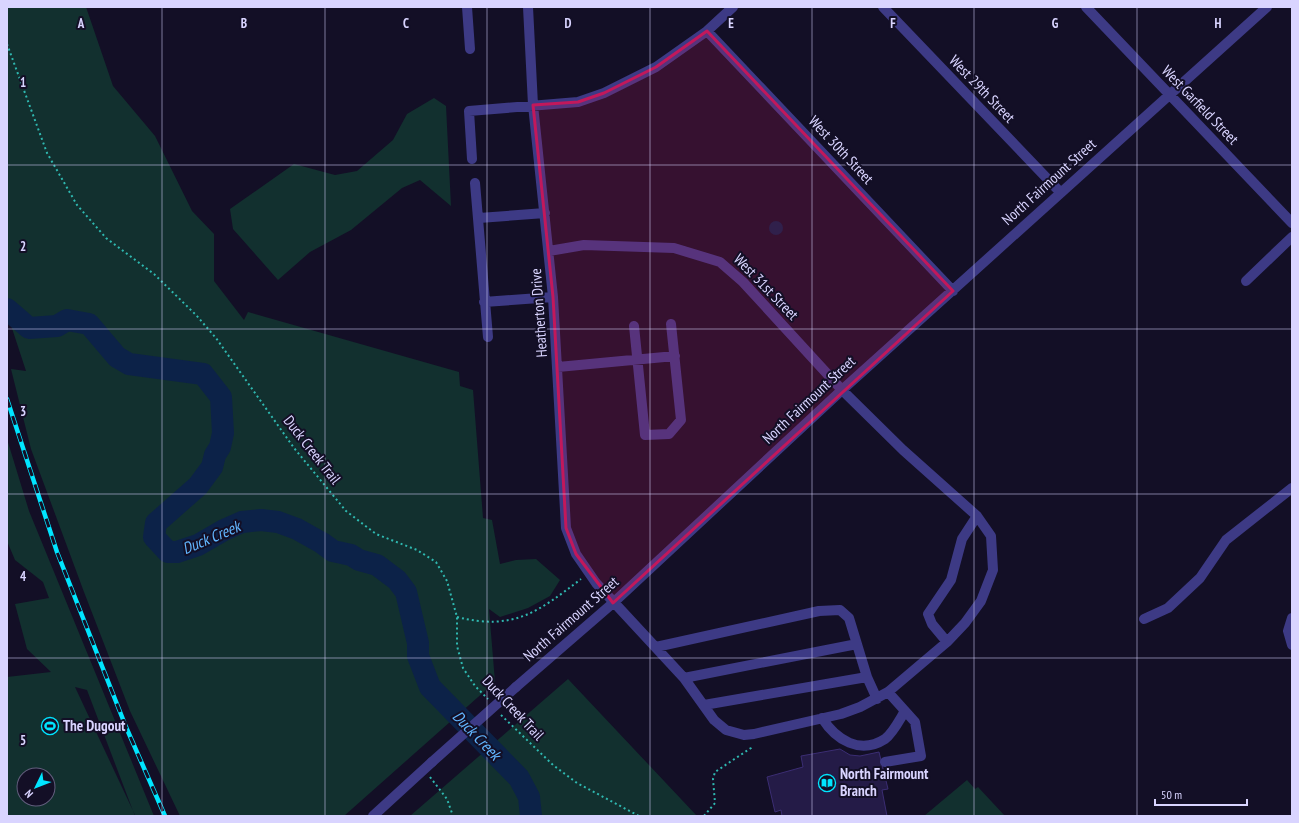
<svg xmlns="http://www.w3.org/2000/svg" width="1299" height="823" viewBox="0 0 1299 823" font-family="'PT Sans Narrow',sans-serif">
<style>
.green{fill:#12302f;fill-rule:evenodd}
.water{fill:#0c2248}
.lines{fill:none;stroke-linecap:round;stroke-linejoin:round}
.river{stroke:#0c2248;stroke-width:22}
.building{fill:#241b47;stroke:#3b2d73}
.path{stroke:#2fb8b0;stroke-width:2;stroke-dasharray:2 3;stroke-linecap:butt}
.minor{stroke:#3d3a85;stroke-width:10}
.rail-casing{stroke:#00e5ff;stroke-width:4.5}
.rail{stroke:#130f26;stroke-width:3;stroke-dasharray:9;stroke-linecap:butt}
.minor-bridge{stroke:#3d3a85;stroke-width:10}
.marked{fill:#c2185b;fill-opacity:0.2;stroke:#c2185b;stroke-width:3;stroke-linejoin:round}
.grid{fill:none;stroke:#d9d4ff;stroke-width:1;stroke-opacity:0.55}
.labels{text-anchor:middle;stroke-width:4;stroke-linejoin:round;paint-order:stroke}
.street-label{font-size:15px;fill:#d9d4ff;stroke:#130f26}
.poi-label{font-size:15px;font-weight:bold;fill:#d9d4ff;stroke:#130f26;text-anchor:start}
.water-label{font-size:16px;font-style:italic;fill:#62b6ff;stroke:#130f26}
.grid-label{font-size:13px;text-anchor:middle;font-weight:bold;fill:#d9d4ff;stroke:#130f26;stroke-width:4;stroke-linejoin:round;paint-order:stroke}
</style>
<rect width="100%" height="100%" fill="#130f26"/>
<path class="green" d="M7 7H86L113 86 155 136 192 211 214 234V281L244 320 248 312 459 372 460 386 473 390 483 518 492 520 500 564 516 560 536 559 560 580 550 596 528 608 500 617 489 609 495 682 344 816H180L130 711 84 592 31 449 11 369 26 371 7 313Z
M434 98 446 106 451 206 420 180 402 188 351 230 310 252 278 280 233 229 230 209 294 164 335 175 357 171 393 140 407 114Z
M7 439 29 511 154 816H7V677L51 672 27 649 15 604 49 598 43 582 15 560 7 541ZM75 687 87 690 135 816V815ZM24 775H48V799H24Z
M568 679 697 816H410Z
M967 780 975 789 978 787 1005 816H924Z"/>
<path class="water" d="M769 228a7 7 0 1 1 14 0a7 7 0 1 1-14 0Z"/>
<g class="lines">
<path class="river" d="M7 309 29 328 57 326 67 320 89 324 117 357 129 364 203 374 221 397 223 433 220 447 215 455 212 467 198 486 156 523 154 537 168 552H177L198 545 224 530 242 522 261 520 278 522 297 529 322 543 333 551 351 555 359 560 377 565 397 580 406 592 418 643V656L430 687 519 778 529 797 531 816"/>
</g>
<path class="building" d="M840 749 850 755 860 756 879 752 888 789 882 790 887 816H782L781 810 775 812 767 777 803 767 801 756Z"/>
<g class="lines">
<path class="path" d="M7 44 47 153 77 205 106 238 154 274 196 315 216 338 294 448 346 511 376 534 417 550 436 562 447 581 457 617V646L463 668 475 686 488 699
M457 617C514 631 538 612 581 579
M501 715 553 765 577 783 639 816
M430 777 447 799 453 816
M704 816 715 803 713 779 715 772 751 748 752 745"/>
<path class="minor" d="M467 7 470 49
M528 7 533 105 553 297 566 528 576 554 596 583 684 678 714 720 726 730 744 735 754 734 841 714 860 707 888 692 947 642 965 623 981 601 993 570 991 536 977 516 903 450 842 390 743 282 720 262 674 248 584 245 549 251
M883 7 1060 192
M1086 7 1292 223
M707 31 953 291
M472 159 469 111 578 102 604 93 656 67 707 31 733 7
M475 183 488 337
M479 218 545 213
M1246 281 1292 237
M484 302 553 297
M634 326 645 435 669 434 681 420 671 324
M558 367 675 356
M1292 618 1288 631 1292 645
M1144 619 1168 608 1200 578 1226 540 1292 488
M947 642 932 624 928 614 951 580 962 539 977 516
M656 647 819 611 840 610 849 618 867 677
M684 678 857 644
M516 687 613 603 842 390 1267 7
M704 705 867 677 877 699
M822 718C836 740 860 755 885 739 893 733 900 719 905 711
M885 762 921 756 915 722 888 692
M373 816 432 762"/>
<g class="rail-casing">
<path id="rail" d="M7 399 57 552 126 727 165 816"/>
</g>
<use href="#rail" class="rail"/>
<path class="minor-bridge" d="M432 762 516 687"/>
</g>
<path class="marked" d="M707 31 953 291 613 603 576 554 566 528 553 297 533 105 578 102 604 93 656 67Z"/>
<path class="grid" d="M162 7V816M325 7V816M487 7V816M650 7V816M812 7V816M974 7V816M1137 7V816M7 165H1292M7 329H1292M7 494H1292M7 658H1292"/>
<defs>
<g id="stadium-ring" transform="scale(0.9)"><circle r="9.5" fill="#130f26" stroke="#00e5ff" stroke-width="1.5"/><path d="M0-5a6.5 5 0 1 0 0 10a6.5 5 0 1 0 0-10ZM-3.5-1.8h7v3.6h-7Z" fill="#00e5ff"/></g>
<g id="library-ring" transform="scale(0.9)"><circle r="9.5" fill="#130f26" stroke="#00e5ff" stroke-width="1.5"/><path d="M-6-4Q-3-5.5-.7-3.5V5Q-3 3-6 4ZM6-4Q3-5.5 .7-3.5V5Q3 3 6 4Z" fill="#00e5ff"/></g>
</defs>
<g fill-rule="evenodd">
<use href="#stadium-ring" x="50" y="726"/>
<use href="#library-ring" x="827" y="783"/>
</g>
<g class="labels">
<g class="street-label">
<text transform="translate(982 89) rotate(46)" y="5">West 29th Street</text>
<text transform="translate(1200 105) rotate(46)" y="5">West Garfield Street</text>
<text transform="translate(841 150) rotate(47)" y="5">West 30th Street</text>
<text transform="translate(1049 182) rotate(-42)" y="5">North Fairmount Street</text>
<text transform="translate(766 287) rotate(46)" y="5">West 31st Street</text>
<text transform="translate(539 313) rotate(-94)" y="5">Heatherton Drive</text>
<text transform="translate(809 400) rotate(-43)" y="5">North Fairmount Street</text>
<text transform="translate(312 450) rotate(52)" y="5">Duck Creek Trail</text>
<text transform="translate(571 619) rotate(-41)" y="5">North Fairmount Street</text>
<text transform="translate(513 708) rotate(47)" y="5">Duck Creek Trail</text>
</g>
<g class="poi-label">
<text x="63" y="731">The Dugout</text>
<text x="840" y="779">North Fairmount<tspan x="840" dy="17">Branch</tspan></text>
</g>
<g class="water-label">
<text transform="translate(211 537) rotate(-23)" y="6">Duck Creek</text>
<text transform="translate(477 735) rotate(46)" y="6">Duck Creek</text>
</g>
</g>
<g class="grid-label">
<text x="81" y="28">A</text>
<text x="244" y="28">B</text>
<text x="406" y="28">C</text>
<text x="568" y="28">D</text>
<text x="731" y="28">E</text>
<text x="893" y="28">F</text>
<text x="1055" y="28">G</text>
<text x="1218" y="28">H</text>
<text x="23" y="87">1</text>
<text x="23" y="251">2</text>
<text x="23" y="416">3</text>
<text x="23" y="581">4</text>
<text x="23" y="745">5</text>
</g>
<rect width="1299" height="823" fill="none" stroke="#d9d4ff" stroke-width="16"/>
<g transform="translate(36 787) rotate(227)"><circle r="19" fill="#130f26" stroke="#625e7d"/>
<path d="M0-3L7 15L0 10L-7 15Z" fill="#00e5ff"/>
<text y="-6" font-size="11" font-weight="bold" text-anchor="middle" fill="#d9d4ff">N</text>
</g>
<path d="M1155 799v6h92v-6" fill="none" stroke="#d9d4ff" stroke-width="2"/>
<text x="1161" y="799" font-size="12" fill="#d9d4ff" stroke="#130f26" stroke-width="3" paint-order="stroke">50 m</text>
</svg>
